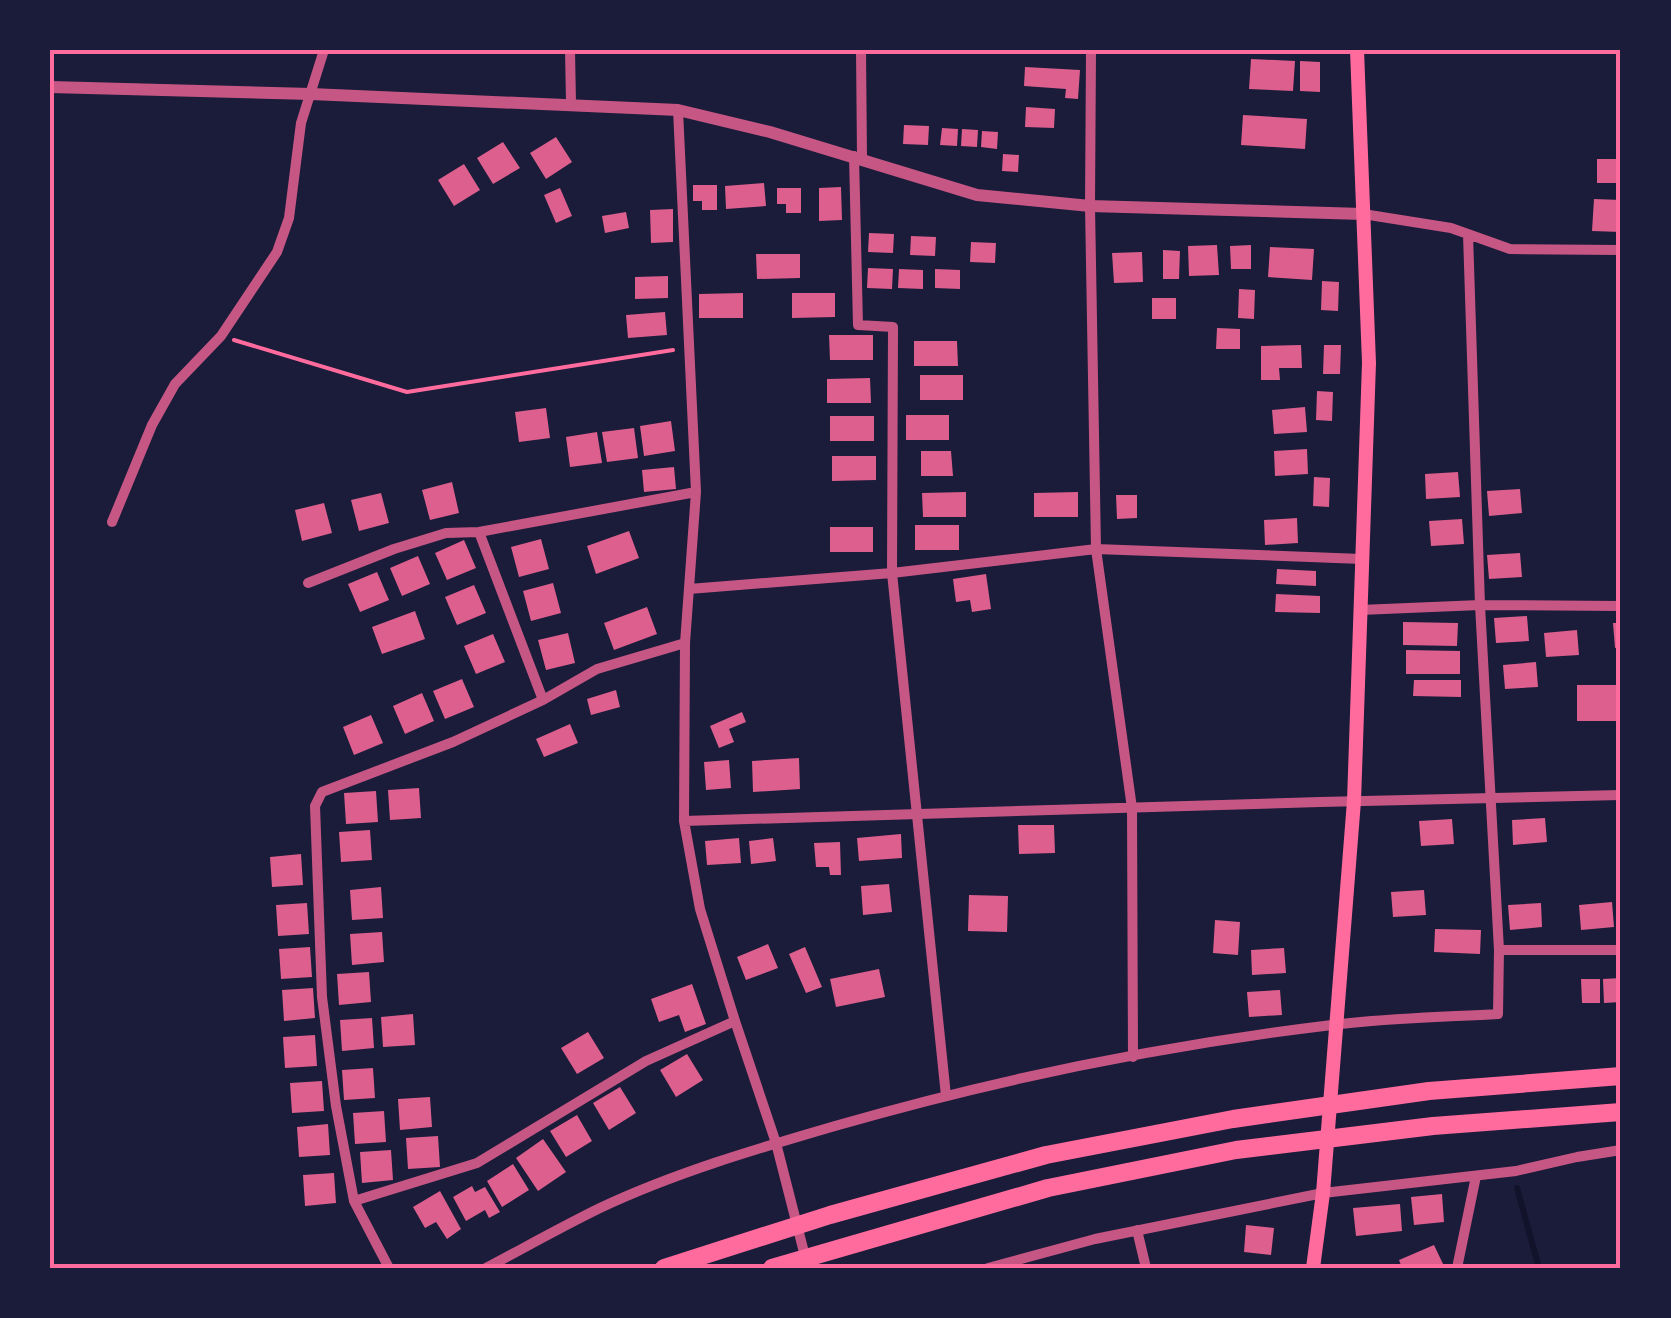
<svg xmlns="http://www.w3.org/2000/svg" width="1671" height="1318" viewBox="0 0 1671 1318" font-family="'Public Sans',sans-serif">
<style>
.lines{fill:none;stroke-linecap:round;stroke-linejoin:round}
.stream{stroke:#12122b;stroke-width:6}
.building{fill:#dd5f8e}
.path{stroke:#ff6b9d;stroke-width:4}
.minor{stroke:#c65784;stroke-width:10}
.tertiary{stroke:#c65784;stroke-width:12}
.secondary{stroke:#ff6b9d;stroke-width:14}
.trunk{stroke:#ff6b9d;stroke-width:18}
.neatline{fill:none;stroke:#ff6b9d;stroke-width:4}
</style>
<rect width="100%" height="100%" fill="#1b1b3a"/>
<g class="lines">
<path class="stream" d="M1517 1188 1539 1268"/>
</g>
<path class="building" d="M1251 59 1295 61 1293 91 1249 89Z
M1300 61 1320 62V92L1300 91Z
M1025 67 1080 70 1078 99 1065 98 1066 89 1024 86Z
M1026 107 1055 109 1054 128 1025 127Z
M1243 115 1307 119 1305 149 1241 145Z
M904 125 929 126 928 145 903 144Z
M942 128 958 129 957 146 940 145Z
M962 129 978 130 977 147 961 146Z
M982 131 998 132 997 149 981 147Z
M556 137 572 162 546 179 530 153Z
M503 142 520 168 493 184 477 158Z
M1003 154 1019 155 1018 172 1002 171Z
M1597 159H1621V183H1597Z
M464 164 480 190 454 206 438 180Z
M764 183 766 206 726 209 725 186Z
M693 185H717V210H702V201H693Z
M841 187 842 220 819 221V188Z
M560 188 572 216 556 223 544 195Z
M777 188H801V213H786V204H777Z
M1594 199 1621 200V232L1592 231Z
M673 209V242L651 243 650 210Z
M626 212 629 228 605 233 602 216Z
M869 233 894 234 893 253 868 252Z
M911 236 936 237 935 256 910 255Z
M971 242 996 243 995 263 970 262Z
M1217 245 1219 275 1189 276 1188 246Z
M1251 245V269H1231L1230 246Z
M1270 247 1314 249 1312 280 1268 277Z
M1163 250 1180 251 1179 279H1163Z
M1142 252 1143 282 1114 283 1112 253Z
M756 254H800V278L757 279Z
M868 268 893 269 892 289 867 288Z
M899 269 923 270V289L898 288Z
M935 269 960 270V289L935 288Z
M668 276V298L635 299V277Z
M1322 281 1339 282 1338 311 1321 310Z
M1239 289 1255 290 1254 319 1238 318Z
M743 293V318H699V294Z
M792 293H835V317L792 318Z
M1152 298H1176V319H1152Z
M665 312 667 335 628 338 626 315Z
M1217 328 1240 329V349H1216Z
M829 335H873V360H830Z
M914 341H957L958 366H914Z
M1301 345 1302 368H1279L1280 380H1261V346Z
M1324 345H1341L1340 374H1323Z
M920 375H963V400H920Z
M870 378 871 403H827V379Z
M1317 391 1333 392 1332 421 1316 420Z
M1305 407 1307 432 1274 434 1272 410Z
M546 408 550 438 519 442 515 412Z
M906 415H949V440H906Z
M830 416H874V441H830Z
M671 421 675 451 644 456 640 426Z
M634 428 638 458 607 462 602 432Z
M597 432 602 463 570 467 566 437Z
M1307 449 1308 474 1275 476 1274 451Z
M921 451H951L953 476H921Z
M832 456H876V480L832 481Z
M674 467 676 489 644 492 642 470Z
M1458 472 1460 497 1426 499 1425 474Z
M1314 477 1330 478 1329 507 1313 506Z
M452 482 459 513 430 520 422 490Z
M1520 489 1522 513 1489 516 1487 491Z
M966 492V517H923L922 493Z
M1078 492V517H1034V493Z
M381 493 389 523 359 531 351 500Z
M1116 495H1137V518L1117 519Z
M324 503 332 533 302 541 295 510Z
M1297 518 1298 543 1265 545 1264 520Z
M1462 519 1464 544 1431 546 1429 521Z
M915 525H959V550H915Z
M830 527H873V552H830Z
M629 531 639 558 596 574 587 546Z
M541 539 549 569 519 577 511 547Z
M464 540 476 568 447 580 435 553Z
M1520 553 1522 577 1489 579 1487 555Z
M418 556 430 584 402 596 390 568Z
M1277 569 1316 571V586L1276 584Z
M377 572 389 600 360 612 348 584Z
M986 574 991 609 972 612 970 600 956 602 953 579Z
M553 583 561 613 531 621 523 591Z
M474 585 486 613 457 625 445 597Z
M1276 594 1320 596V613L1275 612Z
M647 607 657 634 614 650 604 623Z
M415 611 425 639 382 654 372 627Z
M1527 616 1529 641 1496 643 1494 618Z
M1403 622 1458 623 1457 646 1403 645Z
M1613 623H1621V647L1615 648Z
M1577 630 1579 655 1546 657 1544 633Z
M568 633 575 663 546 670 538 640Z
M493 634 505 662 476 674 464 646Z
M1406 650 1460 651V674H1406Z
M1536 662 1538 687 1505 689 1503 665Z
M462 679 474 707 445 719 433 691Z
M1414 680H1461V697L1413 696Z
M1577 685H1621V721H1577Z
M616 690 620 707 591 715 587 699Z
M422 693 434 721 405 734 393 706Z
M742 712 746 722 729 729 734 742 719 748 710 726Z
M371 715 383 743 354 755 343 727Z
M570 724 578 743 544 757 536 739Z
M799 758 800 789 753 792 752 761Z
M729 760 731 788 706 790 704 762Z
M419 788 421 818 390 820 388 790Z
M376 791 378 822 346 824 344 793Z
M1545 818 1547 842 1513 845 1512 820Z
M1452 819 1454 844 1421 846 1419 821Z
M1018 825H1054L1055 853 1019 854Z
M370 830 372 860 341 862 339 832Z
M901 834 902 858 859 861 857 838Z
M739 838 741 863 707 865 705 841Z
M773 838 776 861 751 864 749 841Z
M840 842 841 875H830L829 867H816L814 843Z
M301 854 303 885 272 887 270 857Z
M889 884 892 912 863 915 861 886Z
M381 887 383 918 352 920 350 890Z
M1424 890 1426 915 1393 917 1391 892Z
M969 895 1008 896 1007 932 968 931Z
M1612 902 1614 927 1581 930 1579 905Z
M307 903 309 934 278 936 276 905Z
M1541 903 1542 927 1510 930 1508 905Z
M1215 920 1240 922 1238 955 1213 953Z
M1435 929 1481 930 1480 954 1434 952Z
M382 932 384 962 352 965 350 934Z
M768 944 778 968 746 980 737 957Z
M310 947 312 977 281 979 279 949Z
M805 947 822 987 806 993 789 954Z
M1284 948 1286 973 1252 975 1251 950Z
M879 969 885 997 836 1007 830 979Z
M369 972 371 1002 339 1005 337 974Z
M1621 978V1002L1604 1003 1603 979Z
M1581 979H1600V1003H1582Z
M692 984 706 1024 685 1032 679 1015 659 1022 651 999Z
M313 988 315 1018 284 1021 282 990Z
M1280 990 1282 1015 1249 1017 1247 992Z
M413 1014 415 1045 383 1047 381 1017Z
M372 1018 374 1048 342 1051 340 1020Z
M588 1032 604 1058 577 1074 561 1048Z
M315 1035 317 1066 285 1068 283 1037Z
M687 1054 703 1080 676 1097 660 1070Z
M373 1068 375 1098 344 1100 342 1070Z
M322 1081 324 1111 292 1113 290 1083Z
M620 1087 636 1113 609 1130 593 1103Z
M430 1097 432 1127 400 1130 398 1099Z
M384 1111 386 1142 355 1144 353 1113Z
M577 1115 592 1141 566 1157 550 1131Z
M328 1124 330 1155 299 1157 297 1127Z
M438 1136 440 1167 408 1169 406 1138Z
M543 1139 566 1172 538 1191 516 1158Z
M391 1150 393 1180 362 1183 360 1152Z
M513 1164 529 1190 502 1207 487 1181Z
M334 1173 336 1203 305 1206 303 1175Z
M472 1186 475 1192 485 1187 500 1212 489 1218 485 1210 466 1221 453 1197Z
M440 1191 461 1229 447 1239 436 1222 425 1228 413 1207Z
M1442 1194 1444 1222 1414 1225 1411 1197Z
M1400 1204 1402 1231 1356 1236 1353 1208Z
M1246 1225 1274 1228 1271 1255 1244 1252Z
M1434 1245 1444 1266 1402 1268 1399 1260Z"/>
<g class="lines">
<path class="path" d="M234 340 407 392 673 350"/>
<path class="minor" d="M570 50 571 103
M861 50 862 158
M1091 50 1090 206 1096 549 1132 808 1133 1057
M678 110 696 492
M854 156 858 325 893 327 892 573 946 1096
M1363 214 1451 228 1510 249 1621 250
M112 522 152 425 175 384 221 336 277 252 289 218 301 123 324 50
M479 532 543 700
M308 583 394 549 446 533 479 532 696 492 685 643 684 821 700 909 735 1021 776 1143 808 1268
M689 589 892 573 1096 549 1362 559
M1360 610 1480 605 1621 606
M684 821 1320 802 1621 795
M1499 950H1621
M354 1201 477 1163 646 1061 735 1021
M1137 1230 1146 1268
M389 1268 354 1201 336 1106 322 997 315 806 322 792 453 742 543 700 597 669 685 643
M486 1268C524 1248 561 1227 600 1208 674 1173 756 1149 835 1126 998 1079 1165 1045 1332 1025 1387 1018 1443 1017 1498 1014L1499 950 1480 605 1468 234
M988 1268 1095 1239 1323 1193 1516 1171 1577 1157 1621 1150
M1457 1268 1476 1176"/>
<path class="tertiary" d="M50 87 311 94 678 110 770 132 977 195 1090 206 1363 214"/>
<path class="secondary" d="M1313 1268 1323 1193 1354 801 1369 363 1357 50"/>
<path class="trunk" d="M664 1268 830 1215 1046 1155 1233 1119 1429 1091 1621 1076
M772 1268 1048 1188 1236 1150 1433 1126 1621 1112"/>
</g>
<rect width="1671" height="1318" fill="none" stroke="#1b1b3a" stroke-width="105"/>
<rect x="52" y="52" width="1566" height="1214" class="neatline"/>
</svg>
